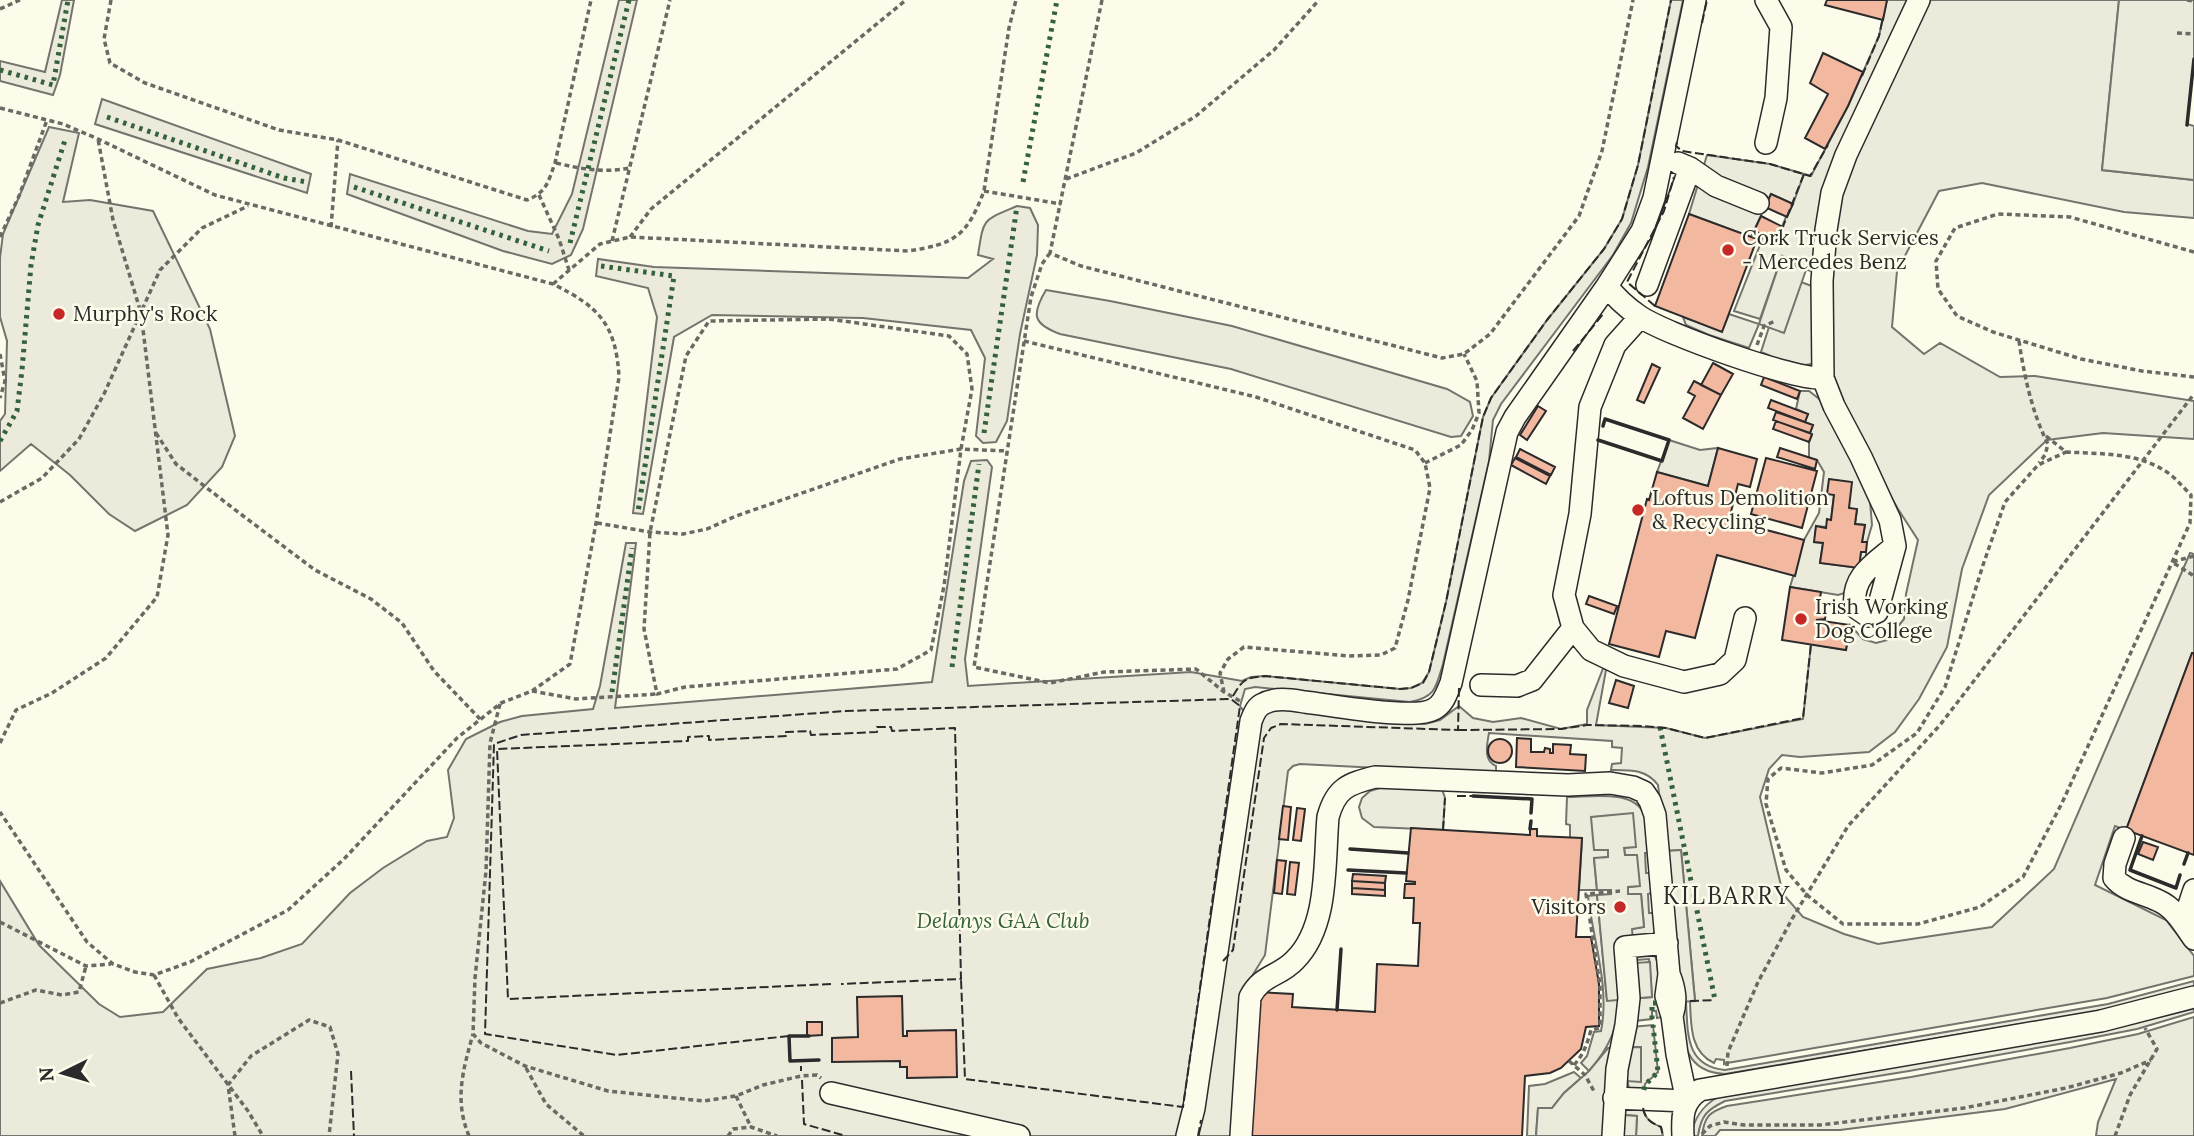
<svg xmlns="http://www.w3.org/2000/svg" width="2194" height="1136" viewBox="0 0 2194 1136" font-family="Lora,serif">
<style>
.green{fill:#ecebdb;stroke:#74746e;stroke-width:2}
.parking{fill:#eceadb;stroke:#74746e;stroke-width:2}
.building{fill:#f2b8a0;stroke:#2b2b2b;stroke-width:2}
.lines{fill:none;stroke-linecap:round;stroke-linejoin:round}
.minor-casing{stroke:#2b2b2b;stroke-width:24}
.path{stroke:#6a6964;stroke-width:3.5;stroke-dasharray:5 3.5;stroke-linecap:butt}
.minor{stroke:#fdfbea;stroke-width:21}
.hedge{stroke:#34623c;stroke-width:5;stroke-dasharray:3.5 5;stroke-linecap:butt}
.fence{stroke:#2b2b2b;stroke-width:2;stroke-dasharray:9 3.5;stroke-linecap:butt}
.wall{stroke:#2b2b2b;stroke-width:3.5}
.poi-dot{fill:#c62828;stroke:#fdfbea;stroke-width:2.5}
.labels{text-anchor:middle;stroke-width:5;stroke-linejoin:round;paint-order:stroke}
.poi-label{font-size:21px;fill:#2b2b2b;stroke:#fdfbea;text-anchor:start}
.park-label{font-size:21px;font-style:italic;fill:#34623c;stroke:#fdfbea}
.quarter-label{font-size:24px;letter-spacing:2px;fill:#2b2b2b;stroke:#fdfbea}
</style>
<rect width="100%" height="100%" fill="#fdfbea"/>
<path class="green" d="M62 0H74L60 75 53 95 0 81V61L45 72Z
M619 0H637L583 229 571 255 552 264 503 251 347 194 350 174 528 231 552 234 572 194Z
M1671 0H1683L1648 167 1631 223 1613 255 1501 404 1493 420 1489 461 1443 664C1436 687 1436 697 1410 702L1255 687 1245 689 1240 706 1251 721 1258 723 1269 711 1281 709 1425 724 1440 720 1459 706 1473 718 1493 722 1521 718 1561 729 1587 724V710L1604 666 1606 670 1596 725 1666 728 1705 738 1803 719 1811 644 1846 650 1850 625 1863 639 1876 643 1887 640 1904 619 1906 594 1918 540 1898 509 1839 406 1831 379 1829 286 1838 205 1856 157 1930 0H2119L2102 170 2194 180V218L2124 212 1982 183 1939 191 1897 271 1892 327 1924 354 1940 343 2000 377 2035 376 2194 401V439L2103 433 2047 440 1989 495 1962 569 1947 647 1919 699 1895 732 1869 752 1800 757 1782 755 1769 769 1760 797 1783 894 1803 917 1844 934 1878 944 1992 927 2054 869 2190 553 2194 554V653H2192L2126 830 2115 826 2095 885 2166 920 2194 956V976L2107 998 1727 1063 1724 1064V1060L1716 1059 1714 1063C1690 1052 1691 1025 1690 1001L1695 1000 1681 850 1666 851 1658 785C1646 769 1630 770 1611 770L1612 764 1621 763 1622 748 1612 747V741L1489 733C1487 745 1483 760 1496 766V774L1300 764 1293 766 1288 771 1265 955 1241 994 1231 1136H0V881L39 945 99 1004 120 1017 163 1012 207 969 261 958 302 944 350 893 383 868 427 841 447 837 454 818 448 770 466 739 500 722 522 716 593 709 600 686 626 543H636L615 708 932 682 964 481 971 461 987 460 992 467 965 659 968 686 1191 672 1242 681 1251 677 1265 676 1400 689 1411 688 1422 683 1429 672 1446 602 1483 417 1491 398 1547 320 1604 249 1622 219 1638 165Z
M1887 0H1909L1841 149 1818 273 1794 266 1782 256 1760 319 1734 311 1764 235 1776 241 1804 174 1811 176 1848 106 1879 36Z
M102 99 311 174 307 193 95 124Z
M49 127 79 133 63 202 90 200 153 211 210 329 235 436 222 467 187 505 135 531 109 514 70 475 31 444 0 471V421L5 414 7 341 0 317V258L3 234Z
M1017 206 1030 208 1038 225 1037 255 1020 334 1007 421 996 442 983 443 976 436 985 358 971 330 863 318 712 315 674 337 643 514 633 513 657 317 648 288 596 276 598 259 654 267 968 278 993 259 978 255C984 217 982 221 1017 206Z
M1801 282 1817 288 1818 362C1799 371 1779 359 1761 352L1769 327 1784 332Z
M1046 290 1110 301 1232 326 1447 389 1470 402 1473 416 1461 436 1451 437 1231 369 1060 334C1033 324 1031 315 1046 290Z
M1729 314 1759 324 1749 348 1709 335 1686 325 1683 317 1722 331Z
M1800 391H1809L1827 405 1870 501 1872 525 1867 542H1862L1865 525 1855 524 1857 510 1849 508 1834 495 1831 520 1826 527 1816 526 1815 542 1823 543 1820 563 1858 568 1861 552H1866V562L1848 592 1838 595 1790 587 1804 540 1819 513 1824 472 1817 460 1809 458V442L1812 435 1810 433 1813 425 1805 422 1808 414 1796 409Z
M1669 440 1700 450 1718 448 1708 486 1657 472Z
M1383 787 1442 789 1445 798 1443 830 1374 827 1362 818 1359 807 1362 798 1370 791Z
M1567 797C1590 797 1633 789 1644 814 1649 824 1648 841 1649 853H1645L1646 873H1651L1652 893 1648 894 1649 913H1654L1655 931 1652 935 1636 937 1632 934V929L1644 927 1641 894 1628 895V887L1639 886 1625 856 1624 848 1636 846 1608 849V857L1594 859 1597 890H1579L1582 839 1570 838V825L1566 824Z
M1597 895 1607 1000 1621 999C1616 1030 1610 1047 1589 1071L1581 1063 1587 1056 1594 1032 1601 1031C1610 987 1593 940 1588 896Z
M1654 954 1657 961 1662 1017 1657 1018 1656 1011H1652V1019L1634 1021 1637 998 1652 997 1649 959 1637 960 1636 958 1641 955Z
M2194 981V987L2110 1009 1725 1074C1681 1072 1683 1036 1680 1002H1686C1688 1033 1685 1066 1725 1070L2108 1004Z
M2194 1006V1012L2137 1029 2070 1042 1909 1071 1725 1101C1707 1110 1701 1115 1698 1136H1691C1694 1118 1702 1106 1718 1097L2135 1023Z
M2194 1017V1136H2096L2098 1122 2116 1079 2005 1109 1840 1130H1720L1715 1136H1702C1704 1117 1709 1112 1727 1106L1911 1077 2070 1048 2138 1034Z
M1653 1025 1658 1072 1645 1084 1644 1090 1629 1088 1627 1081H1641V1047H1627L1631 1027Z
M1574 1072 1581 1078 1564 1093 1552 1108H1538L1536 1136H1527L1529 1086 1545 1084Z
M1627 1108H1643C1645 1119 1651 1123 1661 1127L1663 1136H1636L1637 1116 1623 1115Z"/>
<path class="parking" d="M2119 0H2194V59L2187 124 2194 126V180L2102 170Z
M1707 155 1770 164 1804 174 1793 204 1771 194 1751 237 1689 214Z
M1782 256 1796 261 1794 266 1806 270 1784 333 1759 324Z
M1633 813 1636 847 1624 848 1625 855H1637L1640 886 1628 887V894H1641L1644 927 1632 929 1635 963 1650 962 1652 997 1607 1001 1597 895 1611 894V890H1597L1594 858 1608 857V850H1594L1591 817Z
M1681 850 1695 1001 1680 1002 1666 851Z
M1641 1047V1082L1627 1081 1629 1088 1627 1108 1624 1111V1115L1637 1116 1636 1136H1536L1538 1108H1552L1564 1093 1589 1071 1608 1048Z"/>
<path class="building" d="M1827 0H1887L1883 20 1825 5Z
M1823 53 1863 72 1848 106 1825 149 1805 138 1828 94 1810 83Z
M1771 194 1793 204 1787 217 1765 207Z
M1689 214 1757 239 1722 332 1655 306Z
M1761 216 1783 227 1776 241 1754 231Z
M1713 363 1733 374 1721 395 1701 385Z
M1652 364 1660 368 1644 403 1637 400Z
M1764 377 1800 391 1797 399 1761 385Z
M1694 381 1721 395 1703 429 1683 418 1695 396 1688 392Z
M1771 400 1808 414 1805 422 1768 408Z
M1538 406 1546 411 1527 440 1520 435Z
M1776 412 1813 425 1810 433 1773 420Z
M1776 421 1812 434 1809 442 1773 429Z
M1718 448 1757 459 1750 487 1738 484 1729 520 1804 540 1795 576 1717 555 1695 638 1666 631 1659 657 1609 644 1647 499 1649 500 1657 472 1708 486Z
M1780 448 1817 460 1815 469 1777 457Z
M1520 449 1555 467 1551 475 1516 457Z
M1515 458 1550 476 1546 484 1511 465Z
M1766 458 1817 471 1802 528 1751 514Z
M1829 479 1852 482 1849 508 1857 509 1855 524 1865 525 1862 542H1867L1866 552H1861L1859 568 1820 563 1823 543 1814 542 1816 526 1826 528 1827 519 1831 520 1834 495 1827 494Z
M1790 587 1821 592 1819 604 1827 605 1825 619 1816 620 1850 625 1846 650 1782 640Z
M1589 596 1617 606 1614 614 1586 604Z
M2192 653H2194V855L2126 830Z
M1616 680 1634 686 1628 708 1609 703Z
M1517 738 1531 739V752H1544L1545 748 1550 749V753H1553V744L1571 745 1570 754 1586 755 1585 771 1516 767Z
M1488 751a12 12 0 1 1 24 0a12 12 0 1 1-24 0Z
M1283 806 1291 807 1288 840 1279 839Z
M1297 808 1305 809 1301 841 1293 840Z
M1411 828 1530 835V829H1537V836L1582 838 1576 937H1591L1599 984V1026L1586 1027 1581 1049 1561 1068 1550 1073 1525 1076 1522 1136H1248L1256 992 1293 994 1292 1007 1375 1012 1377 964 1418 966 1420 923H1413L1414 898H1404L1405 884H1415V882L1406 881Z
M2143 842 2158 847 2153 860 2138 854Z
M1277 860 1286 861 1282 894 1274 893Z
M1290 862 1299 863 1295 895 1287 894Z
M1353 874 1386 876 1385 883 1352 881Z
M1352 881 1385 883V890L1352 888Z
M1352 888 1385 890V896L1352 894Z
M902 996 903 1036H907V1031L956 1030 957 1077 907 1078V1067H900V1061L832 1062V1038L858 1037 857 997Z
M807 1022H822V1035L807 1036Z"/>
<g class="lines">
<g class="minor-casing">
<path id="minor" d="M1766 0 1781 27 1776 98 1766 143
M1678 163 1690 168 1716 186 1758 203
M1647 285 1690 168
M1607 286C1616 298 1626 307 1639 316 1665 334 1794 380 1823 378
M1640 317 1615 345 1590 407 1580 514 1564 595 1573 628 1591 650 1624 666 1684 682 1720 674 1735 660 1745 618
M1895 546C1874 564 1851 576 1855 607L1868 616 1877 612 1895 546 1890 520 1861 457 1834 406 1823 378 1822 281 1826 230 1832 193 1846 155 1919 0
M1481 685 1517 686 1532 680 1573 628
M2124 838 2115 864 2114 878C2126 892 2144 893 2159 901 2175 908 2184 925 2194 939
M2183 923 2194 890
M1669 974C1675 989 1677 1001 1672 1016L1666 996Z
M831 1093 1019 1136
M1614 1098 1687 1101 1677 1054 1672 1016
M1187 1136 1194 1108 1251 721C1254 714 1256 707 1263 704 1275 697 1292 700 1305 702 1331 705 1414 721 1434 709 1444 704 1447 692 1451 683L1507 432 1515 417 1607 286 1642 231 1654 198 1695 0
M1241 1136 1250 997C1262 974 1279 977 1295 960 1329 926 1324 863 1328 817 1336 788 1348 784 1375 777L1568 785 1610 783 1633 787 1644 792 1650 801 1655 815 1669 974
M1613 1136 1617 1069 1626 1025 1629 998 1625 947 1667 943
M1683 1136C1682 1117 1682 1101 1700 1090L2101 1021 2194 997"/>
</g>
<path class="path" d="M111 0 104 39 110 63 145 83 279 130 338 140 527 200C547 192 548 182 555 163L591 0
M1102 0 1050 253 1081 266 1442 358 1464 354 1490 334 1579 216 1602 151 1633 0
M2187 0 2194 1
M0 9 20 0
M2177 33 2194 34
M0 108 63 124 98 139 215 195 553 284C599 307 616 324 619 377L596 523 570 664 532 691 501 703 457 738 344 859 288 910 190 962 154 975 135 972 113 964 87 942 0 812
M556 163C582 169 603 173 630 168
M1066 179 1136 153 1196 116 1274 50 1319 0
M984 191 1061 204
M539 195 559 239 569 270
M331 227 338 140
M0 237 19 196 47 120
M630 237 651 209 906 0
M612 241 670 0
M2194 252 2070 217 1998 214 1955 228 1936 261 1938 289 1957 316 1993 332 2081 359 2142 371 2194 377
M1050 253 1042 264 1031 297 974 667 1050 683 1104 672 1196 669 1224 692 1240 701
M553 284 600 244 630 237 908 251C955 244 967 236 984 191L1009 28 1016 0
M829 319 949 336 967 354 972 389 961 449 944 586 931 650 897 669 685 687 657 694 644 629 650 532 686 356 709 321Z
M1024 341 1256 397 1415 450 1425 463 1430 488 1408 600 1395 648 1381 655 1349 656 1244 647 1228 659 1220 673 1224 692
M2019 341C2024 375 2032 413 2048 444L2045 455 2039 463
M1757 345 1764 326 1775 321
M0 354 5 381 0 398
M156 433 176 464 234 509 315 570 371 599 402 623 434 671 480 719
M2046 436 2066 452
M2066 452C2101 454 2143 452 2172 476 2179 482 2185 489 2191 495L2190 523 2062 803 2023 877 1980 907 1918 924H1843L1807 895 1786 870 1766 804 1768 779 1781 768 1822 773 1872 765 1917 733 1945 687 1983 565 2005 502 2038 465Z
M1425 463 1461 445 1472 430 1479 413 1477 381 1464 354
M0 502 42 478 79 439 104 394 160 270 202 228 248 206
M597 523 650 532 683 534 707 529 736 516 900 459 961 449 1007 451
M2194 556 2172 562 2194 576
M532 691 576 699 657 694
M500 704 490 743 486 871 475 978 473 1034 481 1043 525 1066 608 1091 703 1101 736 1096 763 1085 801 1076 817 1075 821 1078
M0 743 16 710 52 693 106 658 157 597 168 535 141 313 113 220 98 139
M0 922 86 966 111 964
M154 975 178 1018 248 1111 263 1136
M0 1003 36 990 62 995 79 992 86 966
M1569 1061 1585 1075 1595 1093
M1574 1065C1584 1054 1587 1044 1591 1030L1599 1028 1600 1026V985L1586 894 1620 891
M1727 1066 1728 1052 1758 982 1792 919 1848 826 1940 725 2194 394
M526 1068 546 1104 584 1136
M736 1096 751 1127
M1702 1134 1710 1126 1724 1122 1744 1125H1820L1964 1108 2066 1088 2121 1073 2151 1060
M235 1136 228 1085 251 1056 309 1020 330 1027 338 1054 329 1136
M469 1136C454 1100 463 1070 473 1034
M728 1136 733 1129 751 1127 777 1136
M2115 1136 2130 1095 2157 1049 2145 1028"/>
<use href="#minor" class="minor"/>
<path class="hedge" d="M0 70 53 85 68 0
M107 117 284 178 307 182
M1023 182 1057 0
M354 187 549 251
M570 243 629 0
M601 266 674 276 638 512
M984 433 1017 206
M0 441 17 411 22 370 31 265 38 225 65 140
M952 667 979 464
M612 692 632 548
M1660 727 1715 1000
M1652 1019V1003H1661
M1644 1090 1645 1085 1658 1072 1653 1025"/>
<path class="fence" d="M1702 23 1707 0
M1862 76 1879 36 1883 17
M1677 142 1676 146 1682 151 1770 164 1810 176 1828 145
M1782 229 1804 174
M1655 306 1627 282 1664 211 1674 177
M1573 351 1604 313
M1233 696C1243 679 1245 678 1265 676L1400 689 1411 688 1423 683 1429 672 1446 602 1483 417 1491 398 1547 320 1604 249 1622 219 1638 165 1671 0
M1458 730 1561 729 1587 725 1642 726 1666 728 1705 738 1803 718 1811 644
M1457 796H1473
M1443 830 1445 798
M1223 961 1233 950 1264 738 1271 728 1281 724 1458 730 1459 688
M831 984 508 999 497 749 688 741V737L709 736V740L787 736 786 732 810 731 811 735 877 732V727H891L892 731 955 728 961 979 841 984
M1690 1001 1715 1000
M789 1036 617 1055 485 1034 494 744 521 735 846 711 1231 699 1240 706 1183 1107 965 1079 961 979
M801 1066V1071
M351 1071 354 1136
M802 1080 804 1124 846 1136
M1643 1108C1645 1119 1651 1123 1661 1127L1663 1136
M1198 1136 1201 1120"/>
<path class="wall" d="M2187 125 2194 59
M1598 440 1662 461 1669 440 1605 419 1603 426
M1473 796 1532 799 1531 813
M1530 829 1531 821
M2142 836 2130 870 2176 888 2180 875
M1350 849 1408 853
M2184 864 2188 853
M1348 870 1406 873
M1337 1010 1341 949
M809 1036H789L790 1061 819 1060"/>
</g>
<g class="poi-dot">
<circle cx="1728" cy="250" r="7"/>
<circle cx="59" cy="314" r="7"/>
<circle cx="1638" cy="510" r="7"/>
<circle cx="1801" cy="619" r="7"/>
<circle cx="1620" cy="907" r="7"/>
</g>
<g class="labels">
<g class="poi-label">
<text x="1742" y="245">Cork Truck Services<tspan x="1742" dy="24">- Mercedes Benz</tspan></text>
<text x="73" y="321">Murphy's Rock</text>
<text x="1652" y="505">Loftus Demolition<tspan x="1652" dy="24">&amp; Recycling</tspan></text>
<text x="1815" y="614">Irish Working<tspan x="1815" dy="24">Dog College</tspan></text>
<text x="1606" y="914" text-anchor="end">Visitors</text>
</g>
<g class="park-label">
<text x="1003" y="928">Delanys GAA Club</text>
</g>
<g class="quarter-label">
<text x="1727" y="904">KILBARRY</text>
</g>
</g>
<g transform="translate(63 1073) rotate(265)" stroke="#fdfbea" stroke-width="5" paint-order="stroke">
<path d="M0-5L12 26L0 18L-12 26Z" fill="#2b2b2b"/>
<text y="-10" font-size="19" font-weight="bold" text-anchor="middle" fill="#2b2b2b">N</text>
</g>
</svg>
